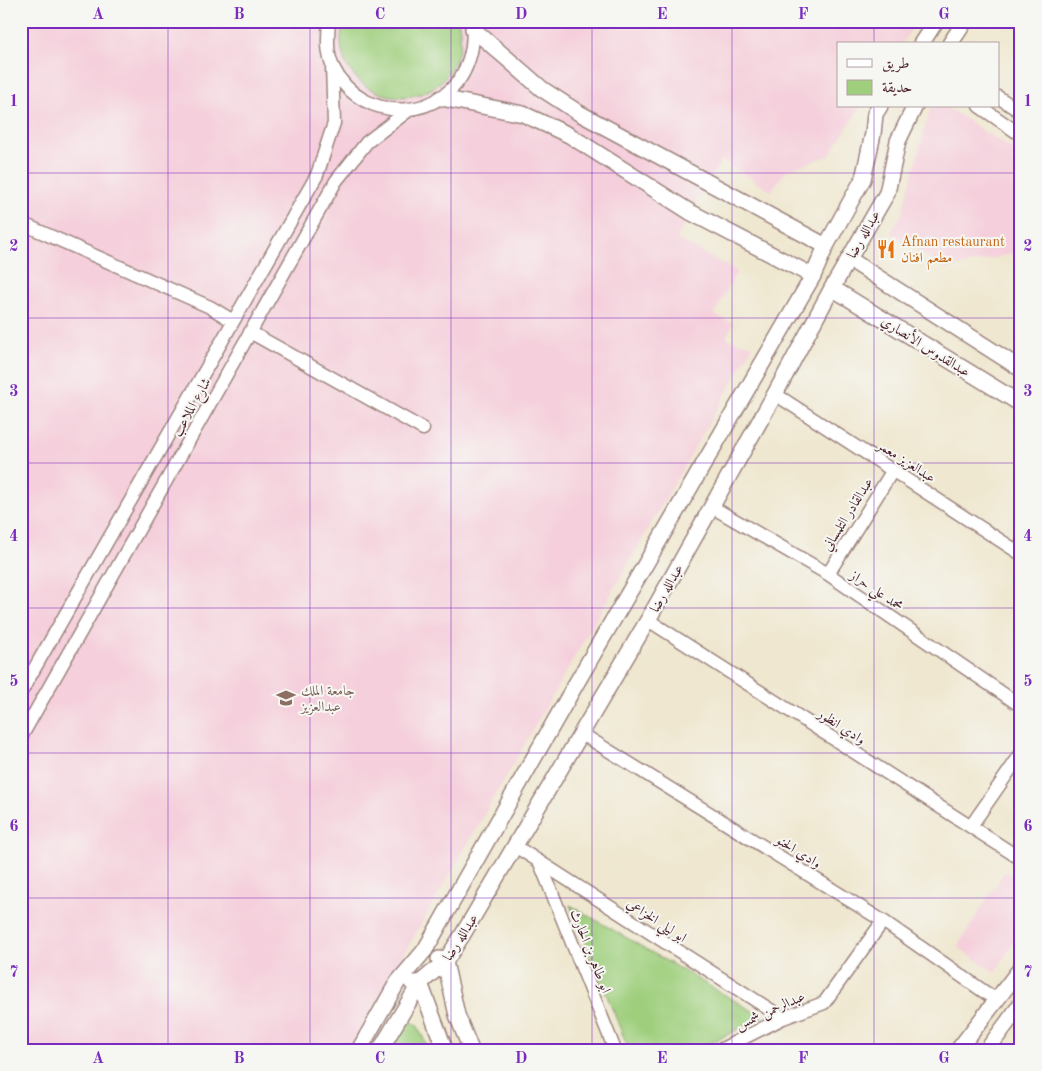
<svg xmlns="http://www.w3.org/2000/svg" width="1042" height="1071" viewBox="0 0 1042 1071" font-family="'Old Standard TT',Amiri,serif">
<style>
.built{fill:#f5cfdb}
.green{fill:#9fcf7d;stroke:#747754}
.lines{fill:none;stroke-linecap:round;stroke-linejoin:round}
.minor-casing{stroke:#9c837d;stroke-width:15}
.tertiary-casing{stroke:#9c837d;stroke-width:18}
.minor{stroke:#fff;stroke-width:12}
.tertiary{stroke:#fff;stroke-width:15}
.grid{fill:none;stroke:#7b2cbf;stroke-width:1;stroke-opacity:0.55}
.labels{text-anchor:middle;stroke-width:4;stroke-linejoin:round;paint-order:stroke}
.street-label{font-size:14px;fill:#4a1f2b;stroke:#f6f6f2}
.food-label{font-size:14px;fill:#c56008;stroke:#f6f6f2;text-anchor:start}
.education-label{font-size:14px;fill:#785e54;stroke:#f6f6f2;text-anchor:start}
.neatline{fill:none;stroke:#7b2cbf;stroke-width:2}
.grid-label{font-size:16px;text-anchor:middle;font-weight:bold;fill:#7b2cbf}
</style>
<rect width="100%" height="100%" fill="#f6f6f2"/>
<filter id="ink" filterUnits="userSpaceOnUse"><feTurbulence type="fractalNoise" baseFrequency=".02" numOctaves="2"/><feDisplacementMap in="SourceGraphic" scale="10" xChannelSelector="R" yChannelSelector="G"/><feConvolveMatrix kernelMatrix="1 2 1 2 8 2 1 2 1" color-interpolation-filters="sRGB"/></filter>
<filter id="wash" filterUnits="userSpaceOnUse"><feTurbulence type="fractalNoise" baseFrequency=".0096" numOctaves="4" result="noise"/><feDisplacementMap in="SourceGraphic" scale="20" xChannelSelector="R" yChannelSelector="G"/><feGaussianBlur stdDeviation="1.12" result="paint"/><feColorMatrix in="noise" values="0 0 0 0 0 0 0 0 0 0 0 0 0 0 0 0 0 1.4 0 .05"/><feComposite in="paint" operator="in"/></filter>
<g filter="url(#wash)">
<rect width="100%" height="100%" fill="#efe7cf"/>
<path class="built" d="M21 21H916L902 44H838V106H861L829 156 787 170 771 191 721 160 690 212 677 239 737 271 714 315 733 323 726 338 753 346 349 1050H21Z
M931 106H945L1021 155V252L946 269 891 233 902 213Z
M1005 871 1021 880V931L995 972 957 947Z"/>
<path class="green" d="M344 21H458C462 34 461 50 455 62 423 129 322 91 344 21Z
M570 905 763 1017 697 1050H629Z
M412 1022 417 1025 429 1050H389L404 1025Z"/>
</g>
<g filter="url(#ink)">
<g class="lines">
<g class="minor-casing">
<path id="minor" d="M329 21C328 36 326 52 333 67 361 126 449 124 469 59 473 47 474 34 471 21
M998 97 1021 112
M979 106 1021 135
M21 223 210 307 233 321
M250 332 423 429
M775 394 1021 554
M712 507 828 574 1021 706
M828 574 893 470
M648 620 1021 859
M21 692 317 175 334 123 332 66
M582 734 883 921 996 1000
M21 737 336 181 367 142 409 110
M971 826 1021 754
M515 846 783 1018
M540 863 615 1050
M720 1050 783 1018 824 1003 883 921"/>
</g>
<g class="tertiary-casing">
<path id="tertiary" d="M473 29 542 89 579 113 826 246
M921 44 936 21
M950 44 965 21
M441 98 523 114 569 135 690 212 813 276
M849 259 1021 369
M832 288 1021 404
M439 959 445 962 457 1015 471 1050
M412 983H420L445 1050
M359 1050 397 983 425 950 577 682 813 276 826 246 863 179 873 134 875 114 880 106
M380 1050 420 983 445 962 463 934 648 620 775 394 832 288 887 193 898 141 915 106
M958 1050 1021 968
M987 1050 1021 1004"/>
</g>
<use href="#minor" class="minor"/>
<use href="#tertiary" class="tertiary"/>
</g>
</g>
<path class="grid" d="M168 21V1050M310 21V1050M451 21V1050M592 21V1050M732 21V1050M874 21V44M874 106V1050M21 173H1021M21 318H1021M21 463H1021M21 608H1021M21 753H1021M21 898H1021"/>
<defs>
<g id="restaurant-bare" transform="scale(1.5)"><path d="M-5-6h1v4h1v-4h1v4h1v-4h1v5L-1.5 .5V6h-2V.5L-5-1ZM5-6V6H3V1.5H1.5Q1.5-4 5-6Z" fill="#e8710a" stroke="#f6f6f2" stroke-width="2.5" paint-order="stroke"/></g>
<g id="university-bare" transform="scale(1.5)"><path d="M0-5L7-2L0 1L-7-2ZM-4 1L0 2.5L4 1V4Q0 6-4 4Z" fill="#8d6e63" stroke="#f6f6f2" stroke-width="2.5" paint-order="stroke"/></g>
</defs>
<g fill-rule="evenodd">
<use href="#restaurant-bare" x="886" y="249"/>
<use href="#university-bare" x="286" y="698"/>
</g>
<g class="labels">
<g class="street-label">
<text transform="translate(863 234) rotate(-60)" y="5">عبدالله رضا</text>
<text transform="translate(926 346) rotate(32)" y="5">عبدالقدوس الأنصاري</text>
<text transform="translate(191 407) rotate(-61)" y="5">شارع الملاعب</text>
<text transform="translate(907 461) rotate(33)" y="5">عبدالعزيز معمر</text>
<text transform="translate(847 514) rotate(-58)" y="5">عبدالقادر التلمساني</text>
<text transform="translate(666 588) rotate(-60)" y="5">عبدالله رضا</text>
<text transform="translate(877 590) rotate(34)" y="5">محمد علي حراز</text>
<text transform="translate(842 726) rotate(33)" y="5">وادي انظور</text>
<text transform="translate(799 851) rotate(32)" y="5">وادي الحنو</text>
<text transform="translate(657 920) rotate(33)" y="5">ابو ليلي الخزاعي</text>
<text transform="translate(460 937) rotate(-57)" y="5">عبدالله رضا</text>
<text transform="translate(591 951) rotate(68)" y="5">ابو طاهر بن الحارث</text>
<text transform="translate(770 1010) rotate(-24)" y="5">عبدالرحمن شمس</text>
</g>
<g class="food-label">
<text x="901" y="246">Afnan restaurant<tspan x="901" dy="16">مطعم افنان</tspan></text>
</g>
<g class="education-label">
<text x="301" y="695">جامعة الملك<tspan x="301" dy="16">عبدالعزيز</tspan></text>
</g>
</g>
<rect width="1042" height="1071" fill="none" stroke="#f6f6f2" stroke-width="55"/>
<rect x="837" y="42" width="162" height="65" fill="#f6f6f2" stroke="#b1a0a2"/>
<rect x="847" y="59" width="25" height="8" fill="#ffffff" stroke="#b1a0a2"/>
<text x="882" y="68" font-size="15" fill="#4a1f2b">طريق</text>
<rect x="847" y="80" width="25" height="15" fill="#9fcf7d" stroke="#b1a0a2"/>
<text x="882" y="92" font-size="15" fill="#4a1f2b">حديقة</text>
<rect x="28" y="28" width="986" height="1016" class="neatline"/>
<g class="grid-label">
<text x="98" y="19">A</text>
<text x="239" y="19">B</text>
<text x="380" y="19">C</text>
<text x="521" y="19">D</text>
<text x="662" y="19">E</text>
<text x="803" y="19">F</text>
<text x="944" y="19">G</text>
<text x="14" y="106">1</text>
<text x="1028" y="106">1</text>
<text x="14" y="251">2</text>
<text x="1028" y="251">2</text>
<text x="14" y="396">3</text>
<text x="1028" y="396">3</text>
<text x="14" y="541">4</text>
<text x="1028" y="541">4</text>
<text x="14" y="686">5</text>
<text x="1028" y="686">5</text>
<text x="14" y="831">6</text>
<text x="1028" y="831">6</text>
<text x="14" y="977">7</text>
<text x="1028" y="977">7</text>
<text x="98" y="1063">A</text>
<text x="239" y="1063">B</text>
<text x="380" y="1063">C</text>
<text x="521" y="1063">D</text>
<text x="662" y="1063">E</text>
<text x="803" y="1063">F</text>
<text x="944" y="1063">G</text>
</g>
</svg>
